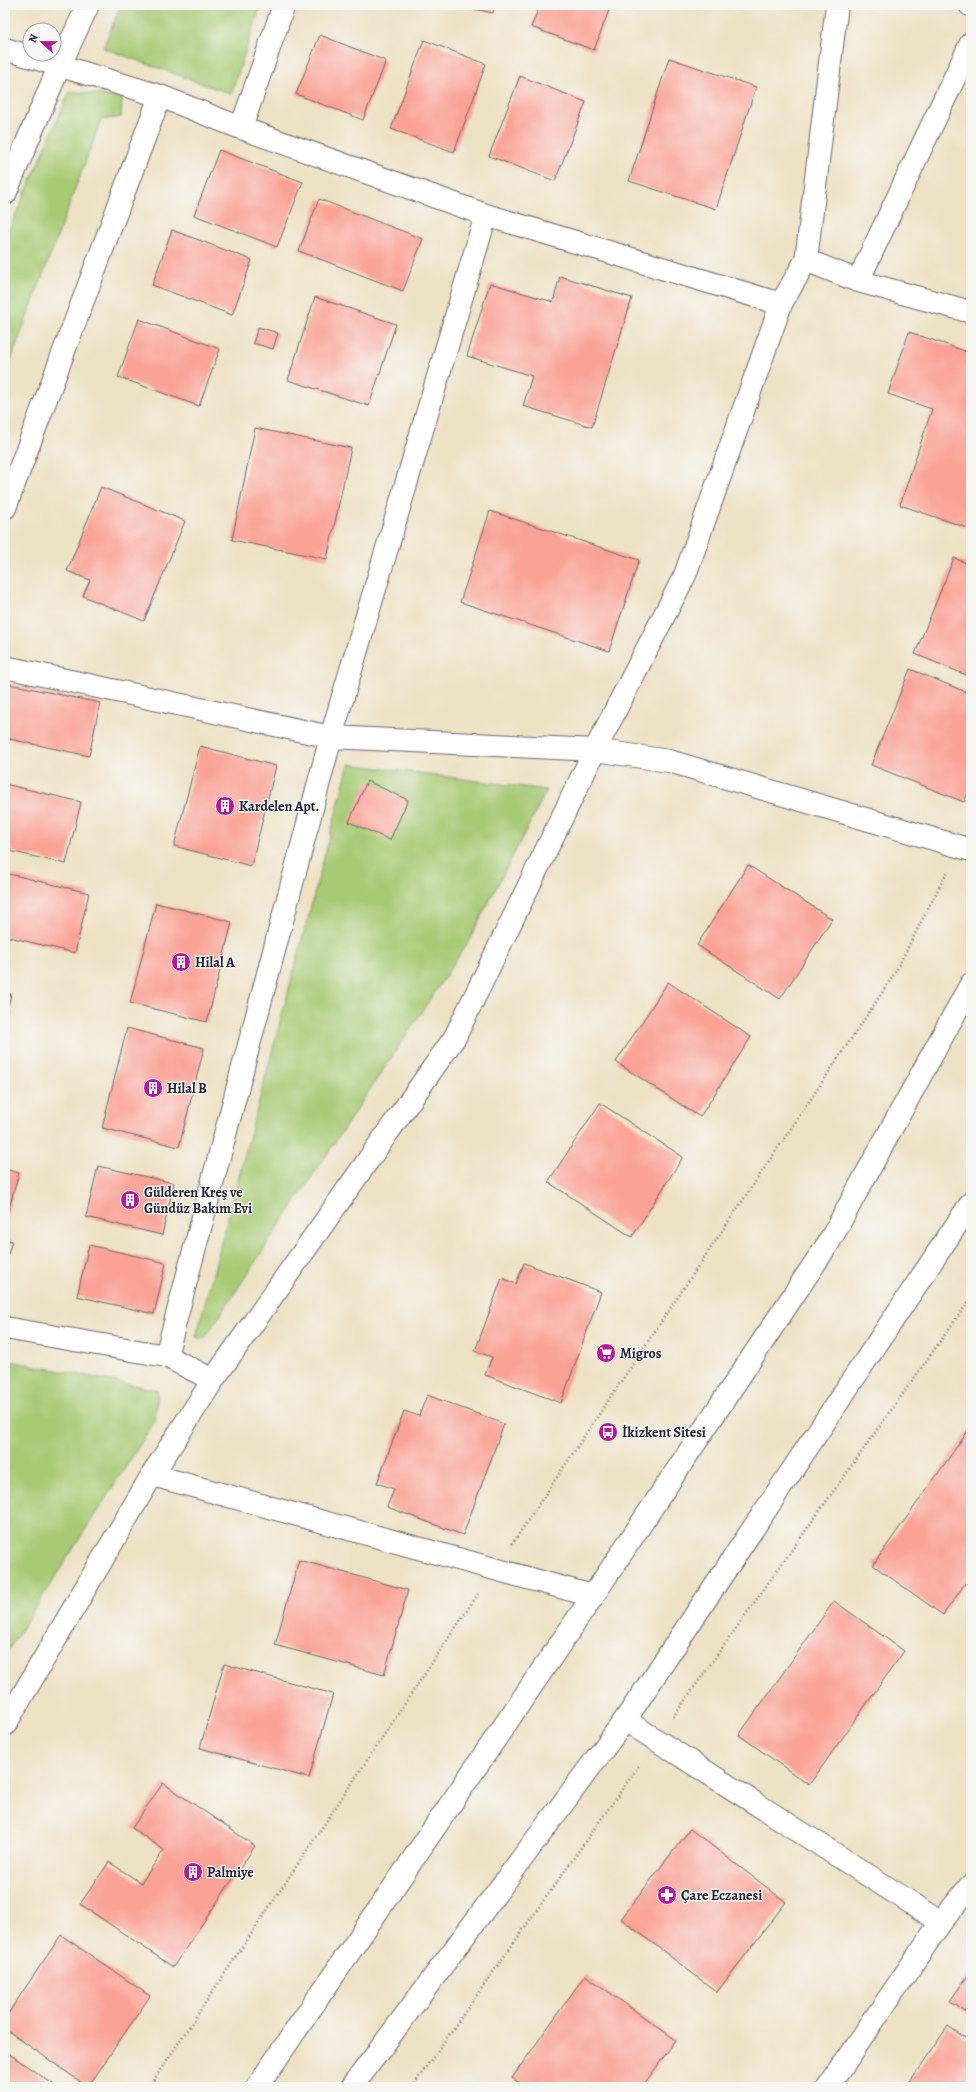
<svg xmlns="http://www.w3.org/2000/svg" width="976" height="2092" viewBox="0 0 976 2092" font-family="Alegreya,serif">
<style>
.green{fill:#a7ca74;stroke:#647658}
.building{fill:#faa295}
.lines{fill:none;stroke-linecap:round;stroke-linejoin:round}
.minor-casing{stroke:#69656b;stroke-width:24}
.primary-casing{stroke:#69656b;stroke-width:24}
.path{stroke:#69656b;stroke-width:2.5;stroke-dasharray:1 3;stroke-linecap:butt}
.minor{stroke:#fff;stroke-width:22}
.primary{stroke:#fff;stroke-width:22}
.labels{text-anchor:middle;stroke-width:3;stroke-linejoin:round;paint-order:stroke}
.poi-label{font-size:14px;font-weight:bold;fill:#22223b;stroke:#f6f6f2;text-anchor:start}
</style>
<rect width="100%" height="100%" fill="#f6f6f2"/>
<filter id="ink" filterUnits="userSpaceOnUse"><feTurbulence type="fractalNoise" baseFrequency=".025" numOctaves="2"/><feDisplacementMap in="SourceGraphic" scale="8" xChannelSelector="R" yChannelSelector="G"/><feConvolveMatrix kernelMatrix="1 2 1 2 8 2 1 2 1" color-interpolation-filters="sRGB"/></filter>
<filter id="wash" filterUnits="userSpaceOnUse"><feTurbulence type="fractalNoise" baseFrequency=".012" numOctaves="4" result="noise"/><feDisplacementMap in="SourceGraphic" scale="16" xChannelSelector="R" yChannelSelector="G"/><feGaussianBlur stdDeviation="0.9" result="paint"/><feColorMatrix in="noise" values="0 0 0 0 0 0 0 0 0 0 0 0 0 0 0 0 0 1.4 0 .05"/><feComposite in="paint" operator="in"/></filter>
<g filter="url(#wash)">
<rect width="100%" height="100%" fill="#eee2c5"/>
<path class="green" d="M121 5H261L231 94 103 48Z
M70 91 122 98 121 117 101 120 5 376V239Z
M349 764 547 790 468 942 204 1339 196 1337Z
M5 1360 158 1390 155 1421 5 1655Z"/>
<g id="blocks">
<path class="building" d="M457 5H495L493 13Z
M540 5H611L594 50 531 27Z
M320 35 386 61 363 120 296 94Z
M424 40 486 64 454 152 391 129Z
M669 58 756 87 716 209 629 181Z
M520 76 586 102 555 181 489 156Z
M219 150 303 182 277 247 194 215Z
M319 199 423 239 403 291 299 251Z
M172 230 252 260 232 315 152 285Z
M560 276 632 298 592 427 523 406 532 376 467 356 490 283 553 302Z
M315 297 396 324 369 406 288 380Z
M139 319 220 349 199 406 118 377Z
M258 327 278 333 273 349 253 343Z
M909 332 971 353V529L900 505 932 409 888 394Z
M255 428 351 448 327 559 232 540Z
M101 487 185 521 144 621 83 596 90 580 67 571Z
M490 511 639 560 609 651 460 602Z
M954 558 971 565V677L915 654Z
M910 669 971 694V785L964 802 871 765Z
M5 683 100 703 89 756 5 738Z
M200 746 276 766 251 866 174 846Z
M367 781 408 800 390 840 349 822Z
M5 784 81 802 66 864 5 850Z
M748 865 832 919 780 999 697 945Z
M5 873 89 893 75 953 5 936Z
M156 903 232 922 207 1022 130 1003Z
M668 982 751 1037 700 1117 616 1062Z
M5 992 11 994 6 1016H5Z
M127 1028 204 1048 179 1147 102 1128Z
M600 1103 683 1157 632 1237 548 1182Z
M98 1166 174 1183 162 1235 86 1217Z
M5 1169 19 1173 5 1222Z
M5 1239 12 1241 5 1264Z
M89 1245 166 1263 154 1314 77 1296Z
M524 1263 601 1292 561 1403 485 1375 492 1357 475 1351 502 1278 516 1284Z
M427 1395 504 1424 463 1535 387 1507 394 1489 377 1483 404 1411 419 1416Z
M968 1431 971 1433V1575L943 1615 873 1565Z
M299 1560 408 1590 384 1675 275 1645Z
M834 1601 904 1651 809 1785 739 1735Z
M224 1664 333 1694 309 1778 200 1748Z
M163 1783 255 1846 173 1967 80 1904 109 1862 141 1883 164 1850 132 1828Z
M690 1829 786 1902 717 1992 621 1919Z
M61 1935 150 1996 88 2087 5 2029V2018Z
M971 1971V2016L950 2001Z
M585 1975 676 2040 642 2087H525L512 2078Z
M948 2026 971 2042V2087H906Z
M5 2051 57 2087H5Z"/>
</g>
</g>
<g filter="url(#ink)">
<use href="#blocks" fill-opacity="0" stroke="#69656b" stroke-width="1"/>
<g class="lines">
<g class="minor-casing">
<path id="minor" d="M970 5H971
M5 49 160 96 241 128 486 215 781 304
M241 128 284 5
M5 194 59 67 88 5
M806 260 858 281 971 312
M858 281 971 43
M5 508 160 96
M5 667 331 737 595 750 669 761 971 850
M5 1328 166 1356 213 1380
M166 1356 331 737 486 215
M152 1475 593 1596
M625 1720 941 1922
M5 1725 152 1475 213 1380 455 1037 595 750 685 575 781 304 806 260 837 5
M828 2087 941 1922 971 1885"/>
</g>
<g class="primary-casing">
<path id="primary" d="M257 2087 593 1596 829 1242 971 984
M352 2087 625 1720 971 1203"/>
</g>
<path class="path" d="M512 1544 892 978 947 872
M673 1717 971 1298
M149 2087 478 1594
M412 2087 640 1764"/>
<use href="#minor" class="minor"/>
<use href="#primary" class="primary"/>
</g>
</g>
<defs>
<g id="building-disc" transform="scale(1)"><circle r="9.5" fill="#b5179e" stroke="#f6f6f2"/><path d="M-4-6H4V6H1V3H-1V6H-4ZM-2.5-4.3h1.7v1.8h-1.7ZM.8-4.3h1.7v1.8H.8ZM-2.5-1h1.7V.8h-1.7ZM.8-1h1.7V.8H.8Z" fill="#fff"/></g>
<g id="supermarket-disc" transform="scale(1)"><circle r="9.5" fill="#b5179e" stroke="#f6f6f2"/><path d="M-6-5.5h2.5l.6 2H6L4.5 2H-2.5L-4.4-4H-6ZM-1.5 3.2a1.3 1.3 0 1 0 .1 0ZM3 3.2a1.3 1.3 0 1 0 .1 0Z" fill="#fff"/></g>
<g id="bus-disc" transform="scale(1)"><circle r="9.5" fill="#b5179e" stroke="#f6f6f2"/><path d="M-5-6H5V4H4V6H2V4H-2V6H-4V4H-5ZM-3.5-4V0h7V-4ZM-3.5 1.2v1.5H-2V1.2ZM2 1.2v1.5H3.5V1.2Z" fill="#fff"/></g>
<g id="pharmacy-disc" transform="scale(1)"><circle r="9.5" fill="#b5179e" stroke="#f6f6f2"/><path d="M-2-6h4v4h4v4h-4v4h-4v-4h-4v-4h4Z" fill="#fff"/></g>
</defs>
<g fill-rule="evenodd">
<use href="#building-disc" x="225" y="806"/>
<use href="#building-disc" x="181" y="962"/>
<use href="#building-disc" x="153" y="1088"/>
<use href="#building-disc" x="130" y="1200"/>
<use href="#supermarket-disc" x="606" y="1353"/>
<use href="#bus-disc" x="608" y="1432"/>
<use href="#building-disc" x="193" y="1872"/>
<use href="#pharmacy-disc" x="667" y="1895"/>
</g>
<g class="labels">
<g class="poi-label">
<text x="239" y="811">Kardelen Apt.</text>
<text x="195" y="967">Hilal A</text>
<text x="167" y="1093">Hilal B</text>
<text x="144" y="1197">Gülderen Kreş ve<tspan x="144" dy="16">Gündüz Bakım Evi</tspan></text>
<text x="620" y="1358">Migros</text>
<text x="622" y="1437">İkizkent Sitesi</text>
<text x="207" y="1877">Palmiye</text>
<text x="681" y="1900">Çare Eczanesi</text>
</g>
</g>
<rect width="976" height="2092" fill="none" stroke="#f6f6f2" stroke-width="20"/>
<g transform="translate(42 42) rotate(292)"><circle r="19" fill="#f6f6f2" stroke="#a1a1a9"/>
<path d="M0-3L7 15L0 10L-7 15Z" fill="#b5179e"/>
<text y="-6" font-size="11" font-weight="bold" text-anchor="middle" fill="#22223b">N</text>
</g>
</svg>
